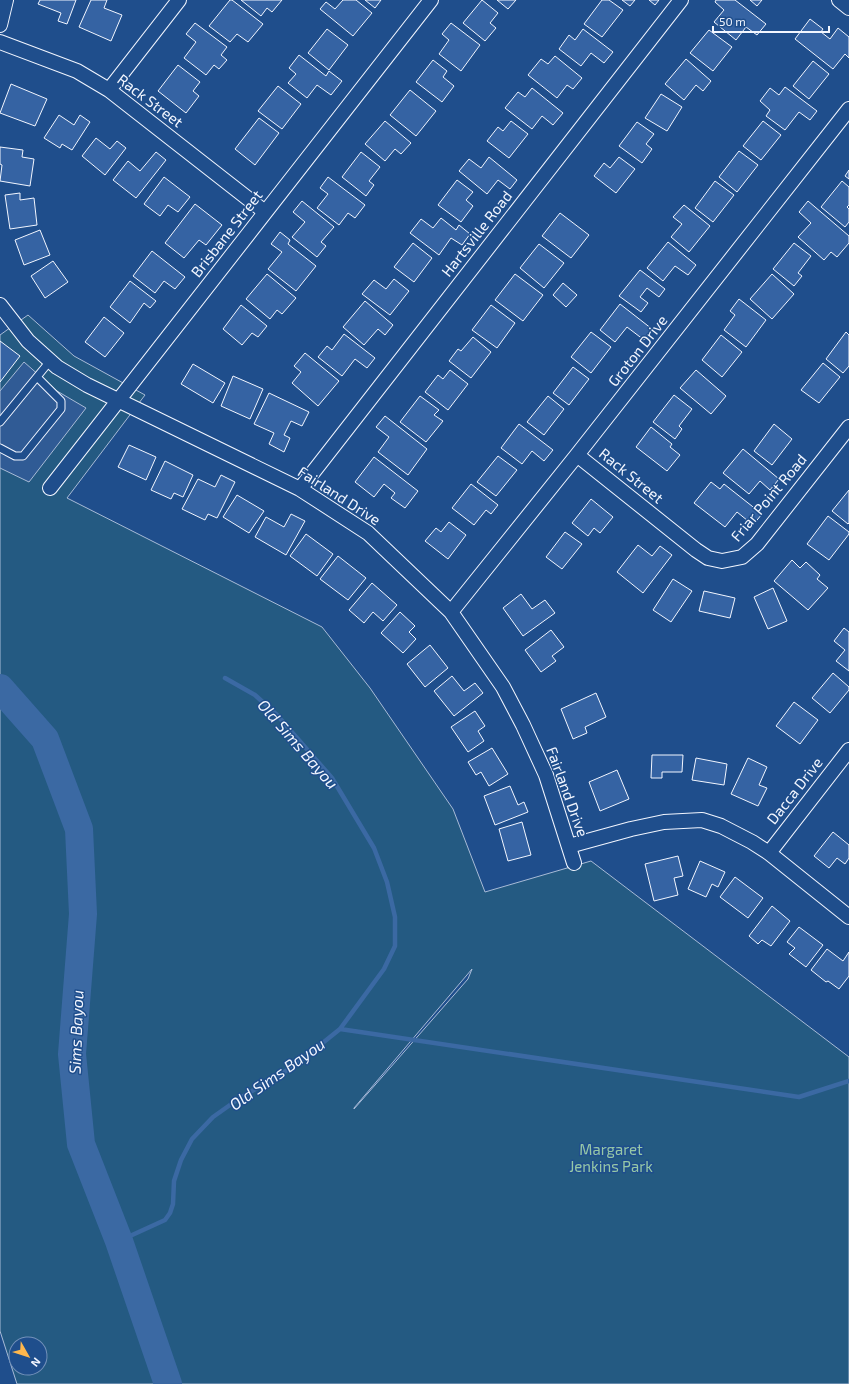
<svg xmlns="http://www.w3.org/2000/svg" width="849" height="1384" viewBox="0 0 849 1384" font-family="'Exo 2',sans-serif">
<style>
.green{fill:#245a82;stroke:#a8bbd7;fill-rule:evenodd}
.parking{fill:#305b95;stroke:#a8bbd7}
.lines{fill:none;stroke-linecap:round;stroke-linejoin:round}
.stream{stroke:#3b69a3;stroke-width:4.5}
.river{stroke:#3b69a3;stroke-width:28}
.building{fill:#3563a3;stroke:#f2f6ff}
.lane-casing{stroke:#f2f6ff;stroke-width:9}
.street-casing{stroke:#f2f6ff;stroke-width:16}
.lane{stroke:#1f4e8c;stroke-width:7}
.street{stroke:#1f4e8c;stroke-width:14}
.labels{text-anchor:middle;stroke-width:3;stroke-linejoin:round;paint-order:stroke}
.street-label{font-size:15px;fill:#f2f6ff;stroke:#1f4e8c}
.park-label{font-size:15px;fill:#97c8a6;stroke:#1f4e8c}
.water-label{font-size:16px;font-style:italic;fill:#f2f6ff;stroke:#1f4e8c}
</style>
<rect width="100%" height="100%" fill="#1f4e8c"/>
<path class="green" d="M28 315 74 356 145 395 67 498 322 627 370 688 453 809 485 892 591 861 849 1057V1384H17L0 1331V335ZM472 969 468 979 354 1109V1108ZM16 1344H40V1368H16Z"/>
<path class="parking" d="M24 362 57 391 86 408 29 482 0 468V391Z"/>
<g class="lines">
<path class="stream" d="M340 1029 799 1097 849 1081
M119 1241 165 1220 170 1213 173 1204 174 1181 181 1160 192 1139 213 1117 237 1100 294 1066 340 1029 384 969 395 946V917L387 882 374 848 332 778 277 715 255 695 225 678"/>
<path class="river" d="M0 688 45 739 79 829 83 914 72 1054 81 1144 119 1241 168 1384"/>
</g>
<path class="building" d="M40 0H76L67 24 58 21 61 13 38 4Z
M91 0H107L104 8 122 15 111 41 79 27Z
M230 0H232L263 24 248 42 237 34 230 42 209 26Z
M241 0H282L272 12 267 8 261 16Z
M343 0H356L372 13 353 36 320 9 326 2 335 9Z
M365 0H381L375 8Z
M482 0 498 13 490 23 496 28 485 41 463 23Z
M497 0H516L508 9Z
M602 0H609L623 10 602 37 584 24Z
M622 0H635L630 6Z
M649 0H659L655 5Z
M716 0H735L766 24 757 35 746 27 736 40 714 22 724 10 715 2Z
M750 0H762L757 6Z
M810 19 823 29 821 32 830 39 838 28 849 37V58L845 54 833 69 795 39Z
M195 23 227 47 221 55 227 60 219 69 214 65 206 75 184 58 196 42 186 34Z
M451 23 480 45 461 71 439 54 449 40 442 34Z
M327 29 348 45 329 70 308 53Z
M583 29 613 52 604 63 591 53 581 66 559 49 569 35 575 40Z
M709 30 732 47 713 71 690 53Z
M299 55 326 76 329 71 342 81 331 95 317 85 307 98 288 83 296 74 289 68Z
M555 56 582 78 573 89 567 85 557 98 528 75 541 59 548 64Z
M686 59 711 81 703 91 696 85 684 100 665 84Z
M433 60 447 71 443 77 454 86 442 102 416 82Z
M813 61 829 74 809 99 793 86Z
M178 65 200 82 193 91 199 96 186 113 158 91Z
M11 84 47 99 35 126 0 113Z
M278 86 301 104 282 129 258 111Z
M785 87 817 111 810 120 799 112 785 130 766 116 770 110 760 101 770 88 779 95Z
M532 88 563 113 553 125 542 116 532 129 505 108 518 92 525 97Z
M410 90 436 111 416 136 390 115Z
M661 94 682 107 667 131 645 118Z
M59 115 74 125 80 115 90 122 72 150 62 144 60 148 44 138Z
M259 118 279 133 255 165 235 149Z
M385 121 411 143 401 154 395 149 385 161 365 144Z
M511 121 528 134 509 158 487 141 498 127 503 131Z
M763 121 781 135 761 160 743 146Z
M637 122 654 134 646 144 652 149 642 163 619 146Z
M96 138 110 149 117 141 126 148 105 175 82 156Z
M0 147 23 150 22 157 34 159 30 186 0 181 2 165 0 164Z
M739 151 758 165 737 192 719 177Z
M156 152 166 160 136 198 113 180 128 161 140 171Z
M361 152 380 167 369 181 374 185 366 196 342 177Z
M489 157 517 180 510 189 498 180 487 194 459 171 469 159 481 168Z
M619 157 635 169 616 193 594 176 604 163 610 168Z
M849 170V179L845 176Z
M164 177 190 197 178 212 168 205 160 216 144 204Z
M328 177 365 205 355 218 348 213 339 225 317 208 328 194 320 188Z
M457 180 473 192 466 200 473 206 461 222 438 205Z
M715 181 734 195 713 222 695 208Z
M842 181 849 187V205L847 207 849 209V222L845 227 821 207Z
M20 193V200L34 198 37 225 10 229 5 195Z
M302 201 334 227 321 242 326 246 317 257 292 237 305 222 293 212Z
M808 201 849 236V243L837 257 831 252 824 260 798 237 811 223 799 212Z
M195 204 222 225 206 245 199 240 184 258 165 243Z
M684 205 710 226 689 252 671 237 682 224 673 217Z
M560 213 589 235 571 258 542 236Z
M441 218 456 230 459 225 470 234 462 245 451 238 439 255 410 233 421 219 433 228Z
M40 230 50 255 24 265 15 240Z
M280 232 290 240 288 244 316 266 296 291 268 269 282 252 271 244Z
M668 242 696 265 688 275 675 266 663 281 647 268Z
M413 243 432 258 414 282 394 267Z
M794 243 811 256 798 273 802 276 794 286 773 269Z
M539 244 564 263 544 288 520 268Z
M152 251 185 277 175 289 164 281 155 293 133 276Z
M53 261 68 282 45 298 31 276Z
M640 270 665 289 659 297 647 288 640 297 648 303 641 312 619 296Z
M267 274 296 298 282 314 277 310 270 319 246 299Z
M515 274 543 295 523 321 495 300Z
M772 274 794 294 772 319 750 299Z
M394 279 409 291 390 315 362 294 374 280 386 289Z
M130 281 156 301 150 308 144 303 130 323 110 307Z
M563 283 577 295 566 307 553 295Z
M739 299 766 320 746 347 724 330 735 315 730 311Z
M365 301 393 325 385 335 378 329 364 345 343 327Z
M620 304 652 329 644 340 627 327 615 342 600 330Z
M241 305 267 326 258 337 252 333 242 345 223 329Z
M491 305 515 323 497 348 472 330Z
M104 317 124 333 105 357 85 342Z
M591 332 611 347 591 373 571 357Z
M846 332 849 335V366L843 373 826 359Z
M344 334 375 358 367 368 355 359 342 376 318 357 327 346 332 350Z
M721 335 742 352 722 377 702 360Z
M473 337 491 352 471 378 449 361 458 349 461 351Z
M0 341 20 356 0 382Z
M305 353 339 381 318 406 292 383 301 372 294 366Z
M823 363 840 377 819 403 801 390Z
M193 364 225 383 213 403 181 384Z
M573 367 589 379 569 405 553 393Z
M450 370 468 384 448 410 425 392 438 375 443 379Z
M696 370 726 396 711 414 680 388Z
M233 376 263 389 250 419 221 406Z
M269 393 309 412 302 426 291 421 284 435 290 438 284 452 269 444 274 433 254 424Z
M674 395 692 409 679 426 682 429 675 439 653 422Z
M420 396 439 410 434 415 443 421 426 442 400 422Z
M548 396 564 409 544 435 527 422Z
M385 416 427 449 408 475 378 452 389 437 376 427Z
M519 424 553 450 544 461 532 451 522 464 501 448Z
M774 424 792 439 772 465 754 451Z
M651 427 672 444 670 447 680 455 667 471 636 447Z
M129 445 156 457 146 480 118 467Z
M743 449 779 479 770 490 760 481 749 494 723 473Z
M498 456 517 470 496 496 477 482Z
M374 457 418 491 405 508 391 498 395 493 384 484 374 497 355 482Z
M165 461 193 475 183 497 174 493 171 499 151 490Z
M221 475 235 482 217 518 208 514 205 520 182 509 198 479 215 487Z
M711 482 720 489 724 484 762 514 753 525 737 512 725 527 694 503Z
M471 484 498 505 491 514 486 510 474 525 452 508Z
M849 490V523L848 524 832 511Z
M237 495 264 511 249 533 223 517Z
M591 499 613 517 600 533 594 528 588 536 572 523Z
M291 514 305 521 286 555 255 537 266 517 284 527Z
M828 516 849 532V534L829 560 807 544Z
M449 522 466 535 448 559 425 541 436 528 441 532Z
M565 532 582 544 562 569 546 557Z
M306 534 333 554 317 576 290 556Z
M638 545 652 556 660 546 672 555 643 593 617 572Z
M338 556 366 578 348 600 320 579Z
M792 560 800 568 806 562 820 575 817 579 828 588 808 610 774 581Z
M673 579 692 591 671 622 653 610Z
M372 583 397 605 383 621 373 612 364 623 349 610Z
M773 588 787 621 768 629 754 597Z
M704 591 735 598 730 618 699 611Z
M521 594 532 609 545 600 555 613 523 636 503 608Z
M400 612 415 626 409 632 416 639 403 653 381 633Z
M844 628 849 632V671L836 661 845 650 834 641Z
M551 630 564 647 552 656 556 661 541 672 525 650Z
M430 645 448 668 425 687 407 664Z
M833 673 849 687V690L830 713 812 698Z
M452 676 464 691 475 683 483 693 454 716 434 691Z
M596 693 606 717 585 727 587 733 573 739 561 709Z
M794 702 818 720 800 744 776 726Z
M475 711 485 726 478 731 484 741 468 752 451 727Z
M492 748 508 774 489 786 481 772 476 775 468 762Z
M652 755H683L682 772H662V778H651Z
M696 758 727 764 724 785 692 780Z
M748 758 767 767 759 785 767 788 758 806 731 794Z
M617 770 629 799 600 811 589 782Z
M510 786 518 805 524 802 528 812 495 825 484 796Z
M522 822 531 855 508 861 499 829Z
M833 832 849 845V858L845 864 837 858 829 868 814 856Z
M678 856 683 876 674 878 678 895 654 901 645 864Z
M700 861 725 872 718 887 712 884 706 897 688 889Z
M735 877 763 898 748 918 720 897Z
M772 906 790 921 771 946 762 940 758 944 749 936Z
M799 927 823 945 806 967 789 954 795 948 787 942Z
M827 949 843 961 849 952V976L839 989 828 981 826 982 811 970Z"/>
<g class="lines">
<g class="lane-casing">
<path id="lane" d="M0 422 50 361
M0 448 15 456H23L61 409V401L37 377"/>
</g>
<g class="street-casing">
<path id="street" d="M839 0 849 8
M0 25 6 0
M0 42 77 71 109 90 265 212
M109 90 179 0
M0 305 28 341 57 367 87 385 300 489 368 533 451 612 503 687 523 725 546 775 574 863
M577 455 696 550 708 558 722 561 742 557 757 544 849 427
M50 488 431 0
M300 489 681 0
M451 612 577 455 849 109
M569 846 631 829 664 822 702 820 721 826 752 842 769 853 849 917
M769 853 849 750"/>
</g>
<use href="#lane" class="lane"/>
<use href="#street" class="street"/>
</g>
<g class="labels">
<g class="street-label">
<text transform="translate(150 101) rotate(37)" y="5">Rack Street</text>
<text transform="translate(227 234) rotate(-52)" y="5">Brisbane Street</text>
<text transform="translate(477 234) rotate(-52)" y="5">Hartsville Road</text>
<text transform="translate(638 351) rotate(-52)" y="5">Groton Drive</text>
<text transform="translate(631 476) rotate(39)" y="5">Rack Street</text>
<text transform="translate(339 496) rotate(33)" y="5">Fairland Drive</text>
<text transform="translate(769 498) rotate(-50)" y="5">Friar Point Road</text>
<text transform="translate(795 791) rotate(-52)" y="5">Dacca Drive</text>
<text transform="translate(567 792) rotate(70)" y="5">Fairland Drive</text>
</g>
<g class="park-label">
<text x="611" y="1155">Margaret<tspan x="611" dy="17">Jenkins Park</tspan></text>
</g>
<g class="water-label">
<text transform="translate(298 744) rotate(49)" y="6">Old Sims Bayou</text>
<text transform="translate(76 1032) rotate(-88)" y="6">Sims Bayou</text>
<text transform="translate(277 1074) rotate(-35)" y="6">Old Sims Bayou</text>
</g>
</g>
<g transform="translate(28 1356) rotate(129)"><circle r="19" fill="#1f4e8c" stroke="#7391ba"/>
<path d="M0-3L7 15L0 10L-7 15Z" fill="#ffb74d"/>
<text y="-6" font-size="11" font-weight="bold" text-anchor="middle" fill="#f2f6ff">N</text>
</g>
<path d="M713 26v6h116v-6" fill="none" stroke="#f2f6ff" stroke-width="2"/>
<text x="719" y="26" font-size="12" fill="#f2f6ff" stroke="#1f4e8c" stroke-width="3" paint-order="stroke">50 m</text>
</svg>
